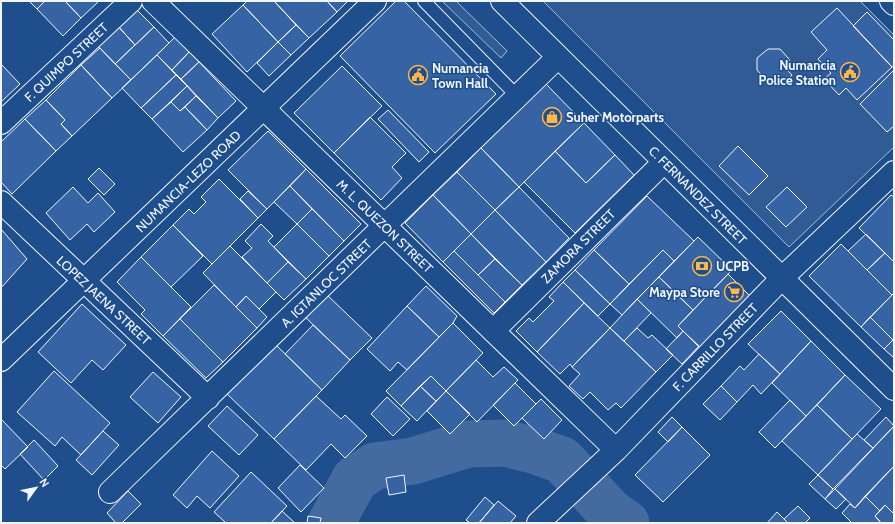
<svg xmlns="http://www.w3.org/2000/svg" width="895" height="524" viewBox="0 0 895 524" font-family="Cabin,sans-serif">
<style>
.green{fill:#305b95;stroke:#a8bbd7}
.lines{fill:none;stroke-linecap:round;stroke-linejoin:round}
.river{stroke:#446ba0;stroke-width:47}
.building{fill:#3563a3;stroke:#f2f6ff}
.service-casing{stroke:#f2f6ff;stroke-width:14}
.minor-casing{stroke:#f2f6ff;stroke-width:24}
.tertiary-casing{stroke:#f2f6ff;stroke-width:24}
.secondary-casing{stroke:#f2f6ff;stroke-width:24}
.primary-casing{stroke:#f2f6ff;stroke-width:24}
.service{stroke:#1f4e8c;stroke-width:12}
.minor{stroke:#1f4e8c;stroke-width:22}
.tertiary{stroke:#1f4e8c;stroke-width:22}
.secondary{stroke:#1f4e8c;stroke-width:22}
.primary{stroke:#1f4e8c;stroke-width:22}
.labels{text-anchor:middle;stroke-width:3;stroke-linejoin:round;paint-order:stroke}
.street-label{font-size:13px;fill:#f2f6ff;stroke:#1f4e8c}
.poi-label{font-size:13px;font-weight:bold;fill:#f2f6ff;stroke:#1f4e8c;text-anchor:start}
</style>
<rect width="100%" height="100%" fill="#1f4e8c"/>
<path class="green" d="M442 1H456L507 51 501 58Z
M543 1H860L894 35V147L789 247Z"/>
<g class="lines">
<path class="river" d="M331 523 355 479 375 466 413 461 468 444 504 443 533 450 562 460 610 512 626 523"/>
</g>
<path class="building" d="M29 1H45L37 9Z
M45 1H65L81 18 63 36 37 9Z
M65 1H97L98 2 81 18Z
M247 1H274L296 25 278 42 243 5Z
M274 1H327L337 12 309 38Z
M327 1H348L337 12Z
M396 1H404L496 94 435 153 340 56Z
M243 5 278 42 247 72 212 34Z
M135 8 154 27 135 45 117 25Z
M837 8 892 67 857 100 846 88 839 95 824 79 831 73 818 59 827 50 811 32Z
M867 12 894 40V66L892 67 853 26Z
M117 25 135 45 115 64 97 45Z
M296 25 309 38 291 55 278 42Z
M154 27 169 43 131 80 115 64Z
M175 37 189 52 172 70 157 55Z
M278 42 291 55 269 76 257 63Z
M100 48 131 80 112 98 81 65Z
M768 49H780L789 59 788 71 792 75 783 85 778 80H766L757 70V58Z
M189 52 199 62 181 79 172 70Z
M157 55 176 75 141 108 122 88Z
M199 62 236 101 218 118 181 79Z
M1 64 20 84 1 102Z
M81 65 112 98 72 136 61 124 65 120 46 100Z
M342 66 382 106 334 153 294 113Z
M894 70V126L887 132 860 104Z
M176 75 187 86 152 119 141 108Z
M546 84 584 123 519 187 481 148Z
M187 86 196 96 180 111 171 102Z
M196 96 218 118 207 130 185 107Z
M46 100 65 120 61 124 72 136 56 151 25 119Z
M171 102 180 111 185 107 207 130 183 152 152 119Z
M388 110 429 152 419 162 378 119Z
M370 117 406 153 392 167 402 178 381 200 334 153Z
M25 119 56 151 12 194 1 182V142Z
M584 123 615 155 586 183 555 151Z
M268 131 306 169 267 209 228 170Z
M738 146 768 176 749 195 719 166Z
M481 148 519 187 495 210 457 172Z
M555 151 586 183 615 155 634 175 575 233 524 182Z
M99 168 115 184 104 195 88 179Z
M306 169 361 224 344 241 290 186Z
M457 172 495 210 471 234 433 195Z
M219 179 258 218 212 264 173 225 189 209 194 214 206 202 201 197Z
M290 186 312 209 297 224 274 202Z
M73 187 88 203 98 193 115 212 94 232 87 224 70 240 46 213Z
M519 187 569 238 546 262 495 210Z
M787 187 807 207 786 227 766 207Z
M248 191 267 209 258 218 240 199Z
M433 195 471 234 443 262 405 223Z
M891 195 894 197V262L859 228Z
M647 196 694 241 674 261 663 250 629 284 594 250Z
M312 209 344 241 329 256 297 224Z
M495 210 546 262 522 285 471 234Z
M261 224 273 236 268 241 288 262 267 283 242 257 252 248 245 241Z
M297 224 329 256 306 279 274 247Z
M173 225 203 256 171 287 141 257Z
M1 229 27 259 1 288Z
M471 234 495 259 478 275 454 251Z
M866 234 885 253 867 270 848 251Z
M698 237 732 270 693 310 659 277Z
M841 244 892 295 861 327 809 276Z
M230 246 276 292 259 309 246 296 236 307 203 273Z
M594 250 629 284 610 304 575 270Z
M663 250 674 261 622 315 610 304Z
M454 251 505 302 494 313 443 262Z
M885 253 894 262V293L892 295 867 270Z
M141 257 191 307 163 336 141 314 145 310 117 282Z
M495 259 522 285 505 302 478 275Z
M288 262 306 279 284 300 267 283Z
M575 270 610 304 598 316 563 282Z
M728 274 750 296 700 348 678 326Z
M659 277 693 310 678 326 683 331 677 338 637 299Z
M563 282 584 303 537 352 516 331 529 318 533 322 554 301 549 297Z
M214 285 257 328 223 362 180 319Z
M426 286 457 316 453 323 439 337 407 306Z
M325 293 372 338 350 360 303 315Z
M894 293V339L893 340 870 317Z
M246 296 267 317 257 328 236 307Z
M637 299 651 313 624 341 610 328Z
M584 303 610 328 572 367 570 364 560 374 537 352Z
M82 304 126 345 103 370 92 360 71 383 38 352Z
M407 306 439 337 407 370 398 362 390 371 367 349Z
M781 311 811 341 780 374 748 344Z
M870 317 893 340 884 349 861 327Z
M180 319 223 362 206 378 163 336Z
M453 323 483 353 446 391 431 376 401 406 386 391Z
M313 325 350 360 322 390 285 354Z
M610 328 656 372 621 408 616 403 608 410 590 392 583 399 569 386 580 374 572 367Z
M637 328 648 338 652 335 673 355 656 372 624 341Z
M683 331 699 346 682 364 666 349Z
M894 339V358L884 349Z
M811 341 845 375 806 416 772 383Z
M275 344 322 390 274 439 227 394Z
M759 354 780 374 761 394 753 385 737 402 721 386 740 366 744 370Z
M476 360 493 377 504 367 518 380 477 422 446 391Z
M54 371 110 423 81 455 62 437 55 446 17 412Z
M153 372 181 397 158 423 130 397Z
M845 375 881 409 852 439 817 405Z
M431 376 446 391 436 401 420 386Z
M515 383 536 404 514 426 493 405Z
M420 386 436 401 417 421 401 406Z
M721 386 737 402 720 420 703 404Z
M446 391 470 414 450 434 427 411Z
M316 396 341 419 345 415 367 436 345 458 331 444 306 470 274 439Z
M387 397 410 419 393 436 371 414Z
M541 399 562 420 544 439 522 418Z
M790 400 806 416 775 448 759 432Z
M817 405 852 439 818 475 782 441Z
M227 406 258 435 239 455 208 426Z
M672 417 682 427 668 442 658 432Z
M886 417 894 426 873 448 864 440Z
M1 419 28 447 5 469 1 465Z
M894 426V466L855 508 835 489Z
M682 427 710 455 663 502 635 475Z
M103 431 119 445 92 475 76 460Z
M857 434 873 448 833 489 818 475Z
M34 440 58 466 44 480 20 454Z
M212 451 239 476 210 508 197 496 187 508 173 495Z
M300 465 324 488 301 512 278 488Z
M894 466V514L885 505 880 511 865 496Z
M251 472 287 506 271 523H226L214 512Z
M404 475 406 492 389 495 386 478Z
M818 475 833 489 825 499 809 484Z
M835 489 846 499 836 509 825 499Z
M128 491 141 504 122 523H116L107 513Z
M865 496 880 511 875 516 881 523H852L842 513 850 504 855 508Z
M485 497 494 505 479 523H470L466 520Z
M498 501 516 516 510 523H479Z
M885 505 894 514V523H881L875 516Z
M798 506 810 518 805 523H788L784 519Z
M282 511 295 523H271Z
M777 512 788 523H767Z
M308 516 321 518 320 523H307Z"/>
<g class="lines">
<g class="service-casing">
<path id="service" d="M424 1 518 97"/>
</g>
<g class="minor-casing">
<path id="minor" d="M153 1 616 450
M891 1 894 4
M1 123 131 1
M1 202 208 398
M493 331 664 162
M110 492 558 57
M538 523 616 450 782 278"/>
</g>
<g class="tertiary-casing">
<path id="tertiary" d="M782 278 894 172"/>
</g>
<g class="secondary-casing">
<path id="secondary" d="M1 360 375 1"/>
</g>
<g class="primary-casing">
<path id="primary" d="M502 1 894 389"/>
</g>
<use href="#service" class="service"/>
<use href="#minor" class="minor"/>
<use href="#tertiary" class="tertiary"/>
<use href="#secondary" class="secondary"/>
<use href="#primary" class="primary"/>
</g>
<defs>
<g id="civic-ring" transform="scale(1)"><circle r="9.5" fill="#1f4e8c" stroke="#ffb74d" stroke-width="1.5"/><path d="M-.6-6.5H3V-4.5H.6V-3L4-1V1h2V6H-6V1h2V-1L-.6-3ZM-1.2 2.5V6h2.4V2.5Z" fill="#ffb74d"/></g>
<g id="shop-ring" transform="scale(1)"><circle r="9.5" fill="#1f4e8c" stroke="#ffb74d" stroke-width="1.5"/><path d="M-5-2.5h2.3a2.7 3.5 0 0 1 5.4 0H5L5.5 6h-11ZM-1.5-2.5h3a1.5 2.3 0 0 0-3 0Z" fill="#ffb74d"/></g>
<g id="bank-ring" transform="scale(1)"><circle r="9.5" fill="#1f4e8c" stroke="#ffb74d" stroke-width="1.5"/><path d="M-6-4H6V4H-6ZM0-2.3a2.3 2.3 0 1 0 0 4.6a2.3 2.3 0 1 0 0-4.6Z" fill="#ffb74d"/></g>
<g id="supermarket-ring" transform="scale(1)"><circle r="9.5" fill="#1f4e8c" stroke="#ffb74d" stroke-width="1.5"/><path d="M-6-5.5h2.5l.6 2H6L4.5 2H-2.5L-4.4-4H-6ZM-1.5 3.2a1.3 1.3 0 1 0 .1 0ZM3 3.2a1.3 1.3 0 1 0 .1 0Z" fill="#ffb74d"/></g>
</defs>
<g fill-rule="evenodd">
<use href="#civic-ring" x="850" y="72"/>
<use href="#civic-ring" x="418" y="75"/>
<use href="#shop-ring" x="552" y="117"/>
<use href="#bank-ring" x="702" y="266"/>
<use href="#supermarket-ring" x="734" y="292"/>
</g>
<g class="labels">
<g class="street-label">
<text transform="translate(66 62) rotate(-43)" y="5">F. QUIMPO STREET</text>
<text transform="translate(188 181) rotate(-44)" y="5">NUMANCIA-LEZO ROAD</text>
<text transform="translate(698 195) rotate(45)" y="5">C. FERNANDEZ STREET</text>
<text transform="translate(385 226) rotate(44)" y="5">M. L. QUEZON STREET</text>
<text transform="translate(578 246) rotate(-45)" y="5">ZAMORA STREET</text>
<text transform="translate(326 283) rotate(-44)" y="5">A. IGTANLOC STREET</text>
<text transform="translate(104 300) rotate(43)" y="5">LOPEZ JAENA STREET</text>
<text transform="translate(715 347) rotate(-46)" y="5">F. CARRILLO STREET</text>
</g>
<g class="poi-label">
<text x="836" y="70" text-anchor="end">Numancia<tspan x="836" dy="15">Police Station</tspan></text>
<text x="432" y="73">Numancia<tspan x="432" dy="15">Town Hall</tspan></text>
<text x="566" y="122">Suher Motorparts</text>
<text x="716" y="271">UCPB</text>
<text x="720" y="297" text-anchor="end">Maypa Store</text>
</g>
</g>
<rect width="895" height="524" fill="none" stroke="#f2f6ff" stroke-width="4"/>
<g transform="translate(36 488) rotate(57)" stroke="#1f4e8c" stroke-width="3" paint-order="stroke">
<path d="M0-3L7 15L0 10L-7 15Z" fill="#f2f6ff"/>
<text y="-6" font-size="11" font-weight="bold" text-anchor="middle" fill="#f2f6ff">N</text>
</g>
</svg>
